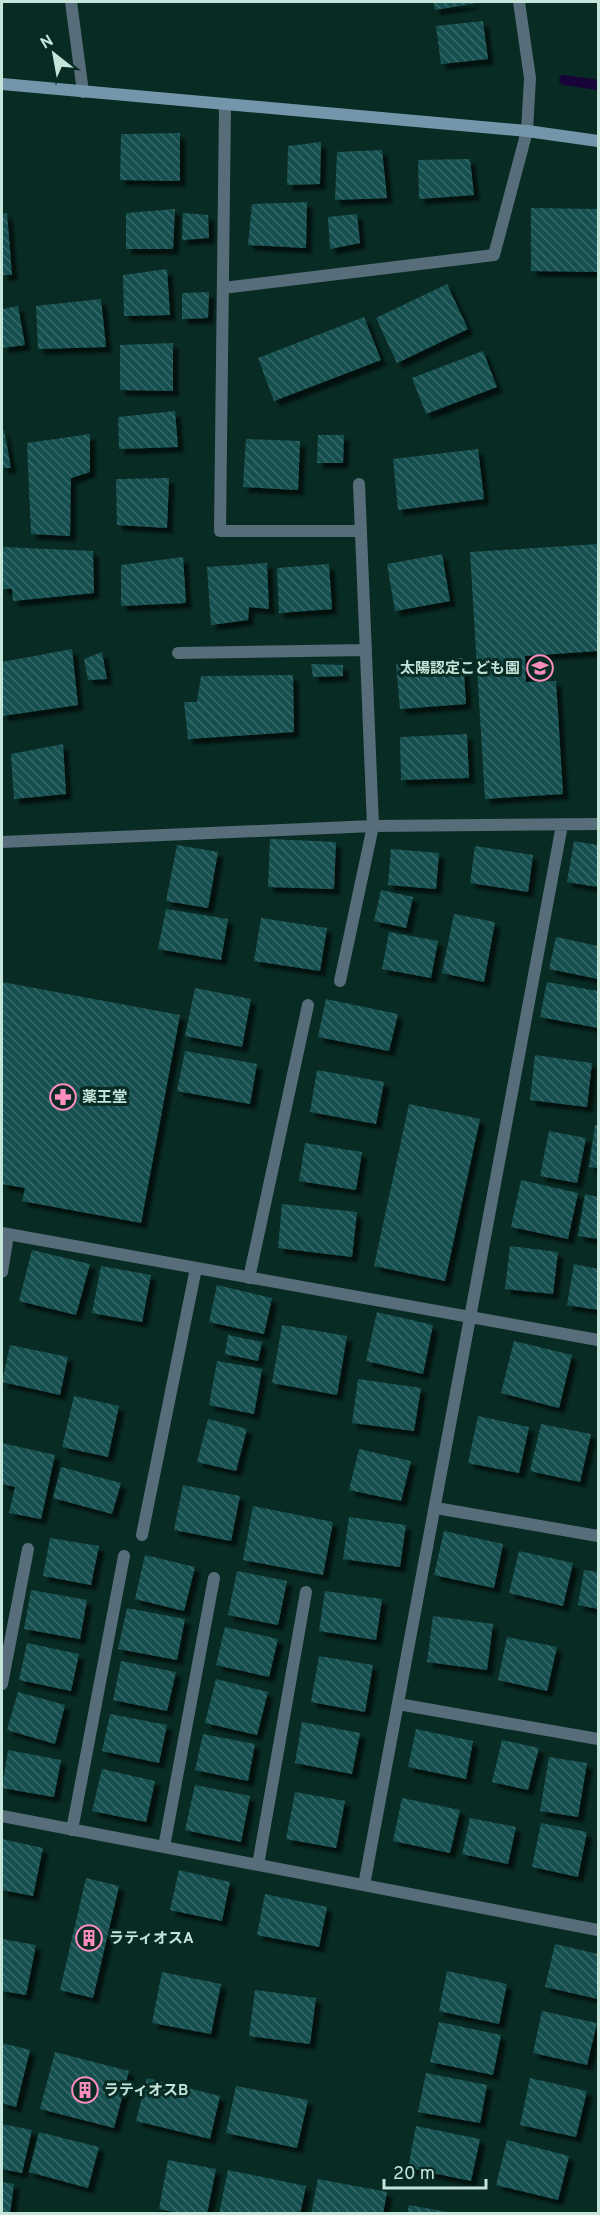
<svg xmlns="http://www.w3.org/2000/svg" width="600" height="2215" viewBox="0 0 600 2215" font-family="Overpass,'Noto Sans JP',sans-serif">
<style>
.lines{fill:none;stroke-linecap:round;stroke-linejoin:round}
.stream{stroke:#19043a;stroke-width:10}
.building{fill:url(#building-back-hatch);filter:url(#shadow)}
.lane{stroke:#576d79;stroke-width:12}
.street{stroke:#576d79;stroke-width:12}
.secondary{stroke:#7396aa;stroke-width:12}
.labels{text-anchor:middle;stroke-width:6;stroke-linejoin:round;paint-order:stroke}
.poi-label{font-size:15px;font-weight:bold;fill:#c5e4da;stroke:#082b23;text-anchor:start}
</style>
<defs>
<pattern id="building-back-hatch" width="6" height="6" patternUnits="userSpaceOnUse" patternTransform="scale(1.5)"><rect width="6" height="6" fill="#18504f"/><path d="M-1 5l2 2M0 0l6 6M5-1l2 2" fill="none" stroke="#386968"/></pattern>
<filter id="shadow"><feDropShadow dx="5.5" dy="5.5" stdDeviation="1.5" flood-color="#0009"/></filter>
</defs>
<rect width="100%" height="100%" fill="#082b23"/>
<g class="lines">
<path class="stream" d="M564 80 598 85"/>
</g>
<path class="building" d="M433 2H475L476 3 435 10Z
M483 21 488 59 441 64 436 26Z
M180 133V181L120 180 121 134Z
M321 142 320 184 287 185 288 146Z
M382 150 387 198 335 200 337 152Z
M470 159 474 195 419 199 418 160Z
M307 202 306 248 248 245 252 204Z
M531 208 598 209V272L531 271Z
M175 209 173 249H126V213Z
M7 213 12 275H2V214Z
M183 213 208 215 209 238 182 240Z
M357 214 360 243 330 249 328 217Z
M167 269 170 315 124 316 123 275Z
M447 284 468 329 397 363 376 318Z
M209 292 208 318 182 319V293Z
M101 299 106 347 38 349 36 306Z
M18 306 25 345 2 348V309Z
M364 317 381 360 274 401 258 358Z
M173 343V391L120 390V345Z
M483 351 497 387 426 414 412 378Z
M175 411 178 447 119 449 118 417Z
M2 430H4L11 468H2Z
M90 434V472L71 478 70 536 31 534 27 443Z
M318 435H344L343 463H317Z
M246 439 300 441 298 490 243 487Z
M478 449 484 499 398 510 393 459Z
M169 478 167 528 117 525 116 479Z
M598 544V651L525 656 526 682 556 681 563 794 485 799 470 552Z
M2 547 93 551 94 593 13 601 12 589H2Z
M442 554 450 601 395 611 387 564Z
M183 557 186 603 121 606V565Z
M267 563 269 609 249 607 248 620 211 625 207 567Z
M329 564 332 609 279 613 277 568Z
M72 649 78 705 2 716V662Z
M102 652 107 679 88 680 84 659Z
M463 658 466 704 400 709 396 664Z
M311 664 343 665V676L313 677Z
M293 675 294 732 188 739 184 702H197L201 676Z
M467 734 469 778 401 780 400 737Z
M63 744 66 794 14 799 11 754Z
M270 839 336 842 334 889 268 887Z
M574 841 598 845V887L567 882Z
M177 845 218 852 208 908 166 901Z
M475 846 533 855 528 892 470 883Z
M391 849 439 853 436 889 388 885Z
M381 890 413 897 406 928 374 921Z
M166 909 228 919 221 960 158 949Z
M454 914 495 922 484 982 442 973Z
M261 918 327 928 320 971 254 961Z
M389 932 438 941 431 978 382 969Z
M556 937 598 946V979L549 969Z
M2 982 180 1015 141 1223 22 1201 25 1188 2 1184 3 1044H2Z
M547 982 598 991V1028L540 1017Z
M195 988 251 999 242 1047 185 1036Z
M326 999 398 1014 389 1051 318 1037Z
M185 1051 257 1064 250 1104 177 1091Z
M535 1055 592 1063 587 1107 530 1100Z
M317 1070 384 1082 376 1124 310 1112Z
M409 1104 480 1119 445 1281 374 1266Z
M595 1125H598V1168L589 1167Z
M549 1131 586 1138 577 1183 540 1176Z
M305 1143 362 1152 356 1190 299 1181Z
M521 1180 578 1193 568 1239 511 1227Z
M585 1194 598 1197V1239L578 1236Z
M282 1204 357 1212 352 1257 278 1248Z
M510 1246 558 1252 553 1294 505 1289Z
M32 1250 90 1264 76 1315 19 1301Z
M574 1264 598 1269V1310L567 1305Z
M101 1266 151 1275 142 1322 92 1313Z
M217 1285 272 1298 264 1334 209 1322Z
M377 1312 433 1325 423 1374 366 1361Z
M282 1325 347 1336 337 1395 272 1383Z
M228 1335 262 1342 258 1361 225 1354Z
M514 1341 572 1355 559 1408 501 1393Z
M10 1345 68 1357 60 1395 2 1382Z
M217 1361 262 1369 254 1414 209 1405Z
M358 1379 421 1388 414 1431 352 1423Z
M74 1396 119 1406 108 1457 62 1447Z
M478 1416 529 1427 519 1473 468 1463Z
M208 1419 247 1429 236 1471 197 1462Z
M541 1424 591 1434 580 1482 530 1471Z
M2 1443 55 1455 41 1519 9 1513 15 1487 2 1484Z
M359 1449 411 1461 401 1501 349 1490Z
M61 1467 121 1483 112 1514 53 1498Z
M183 1485 240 1496 231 1541 174 1530Z
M253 1506 333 1522 323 1575 243 1560Z
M349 1517 406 1525 400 1567 343 1559Z
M444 1531 503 1544 494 1588 434 1575Z
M50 1538 99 1546 91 1585 43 1576Z
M519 1551 573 1563 563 1606 509 1593Z
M145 1555 195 1567 184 1611 135 1599Z
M584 1570 598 1572V1609L578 1605Z
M237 1571 287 1581 278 1625 228 1615Z
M31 1590 87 1600 80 1639 24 1629Z
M325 1591 382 1599 376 1640 319 1631Z
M127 1608 185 1619 177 1660 118 1649Z
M433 1616 493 1624 487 1670 427 1662Z
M225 1627 278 1639 269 1677 216 1665Z
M507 1637 557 1647 547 1691 498 1680Z
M27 1643 79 1654 71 1691 19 1680Z
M319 1656 373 1665 365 1712 311 1702Z
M121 1661 176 1672 167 1711 113 1700Z
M216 1679 268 1692 257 1735 205 1723Z
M18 1692 65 1705 55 1744 7 1730Z
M110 1714 167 1725 159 1763 102 1751Z
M302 1722 360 1733 352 1774 295 1763Z
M416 1729 473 1741 466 1779 408 1767Z
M203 1734 255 1744 248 1781 195 1770Z
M502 1740 539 1748 528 1790 492 1782Z
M8 1750 61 1760 54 1797 2 1788Z
M549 1757 587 1763 578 1817 540 1811Z
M102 1769 155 1781 146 1822 92 1811Z
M195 1785 250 1796 241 1842 185 1830Z
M295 1792 345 1801 336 1848 286 1839Z
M402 1798 460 1810 450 1853 393 1841Z
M470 1818 516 1827 508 1864 462 1854Z
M541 1823 587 1832 578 1877 532 1867Z
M2 1839 43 1848 33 1896 2 1890Z
M179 1870 230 1882 222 1921 170 1910Z
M86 1878 119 1886 93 1998 60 1990Z
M265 1894 327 1907 319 1947 257 1935Z
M2 1939 36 1945 26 1995 2 1991Z
M555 1944 598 1954V1999L545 1987Z
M447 1971 507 1984 499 2024 439 2011Z
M162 1972 221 1984 211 2034 152 2023Z
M255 1990 316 1998 310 2044 249 2036Z
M542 2011 597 2023 587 2065 533 2053Z
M439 2022 501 2035 493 2075 430 2062Z
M2 2043 30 2050 16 2107 2 2103Z
M55 2052 129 2071 114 2128 40 2109Z
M426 2073 487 2085 480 2123 418 2112Z
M147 2078 220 2096 210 2139 136 2121Z
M530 2078 587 2091 576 2137 520 2125Z
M236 2086 308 2100 297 2148 226 2133Z
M2 2124 32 2130 22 2173 2 2169Z
M416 2126 480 2139 471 2181 408 2168Z
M39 2132 99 2147 88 2188 29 2172Z
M507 2140 569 2156 558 2200 496 2185Z
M168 2160 216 2169 207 2214H183L159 2209Z
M228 2170 306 2186 300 2214H219Z
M318 2179 387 2192 383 2214H311Z
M2 2182 14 2184 10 2214H2Z
M409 2205 448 2212V2214H407Z"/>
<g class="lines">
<path class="lane" d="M249 1278 308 1005"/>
<path class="street" d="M71 2 83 92
M225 105 220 531H361
M223 288 494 255 527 131 530 78 519 2
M178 653 366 650
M2 842 373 826 598 824
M340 981 373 826 359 484
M2 1233 598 1340
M2 1272 8 1235
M436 1508 598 1536
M142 1535 196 1268
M2 1684 28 1549
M398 1704 598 1739
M2 1816 598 1930
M72 1830 124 1556
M164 1847 214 1578
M258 1865 306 1592
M364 1885 562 825"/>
<path class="secondary" d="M2 84 527 131 598 141"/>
</g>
<defs>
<g id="school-ring" transform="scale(1.35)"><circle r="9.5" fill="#082b23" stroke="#fd8ebf" stroke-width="1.5"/><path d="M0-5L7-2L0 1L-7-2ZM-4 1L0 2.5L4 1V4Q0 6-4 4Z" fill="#fd8ebf"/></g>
<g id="pharmacy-ring" transform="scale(1.35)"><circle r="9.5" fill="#082b23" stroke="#fd8ebf" stroke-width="1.5"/><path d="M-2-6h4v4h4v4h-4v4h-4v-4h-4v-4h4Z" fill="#fd8ebf"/></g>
<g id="building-ring" transform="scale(1.35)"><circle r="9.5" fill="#082b23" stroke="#fd8ebf" stroke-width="1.5"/><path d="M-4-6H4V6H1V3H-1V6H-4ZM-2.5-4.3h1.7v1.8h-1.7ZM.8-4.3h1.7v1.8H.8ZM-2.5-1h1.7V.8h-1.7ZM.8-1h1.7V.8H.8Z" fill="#fd8ebf"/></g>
</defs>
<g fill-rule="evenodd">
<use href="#school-ring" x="540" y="668"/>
<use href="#pharmacy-ring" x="63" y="1097"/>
<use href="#building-ring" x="89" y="1938"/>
<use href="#building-ring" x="85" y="2090"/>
</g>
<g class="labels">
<g class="poi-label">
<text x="520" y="673" text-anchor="end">太陽認定こども園</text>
<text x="82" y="1102">薬王堂</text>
<text x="109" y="1943">ラティオスA</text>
<text x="104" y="2095">ラティオスB</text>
</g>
</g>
<rect width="600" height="2215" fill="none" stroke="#c5e4da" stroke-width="6"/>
<g transform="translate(54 54) rotate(329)" stroke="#082b23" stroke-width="4.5" paint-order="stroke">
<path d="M0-4.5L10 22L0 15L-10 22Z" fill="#c5e4da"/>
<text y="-9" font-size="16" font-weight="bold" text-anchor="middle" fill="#c5e4da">N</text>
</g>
<path d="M384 2179v9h102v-9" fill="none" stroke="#c5e4da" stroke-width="3"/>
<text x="393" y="2179" font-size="18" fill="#c5e4da" stroke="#082b23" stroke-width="4.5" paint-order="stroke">20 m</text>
</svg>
